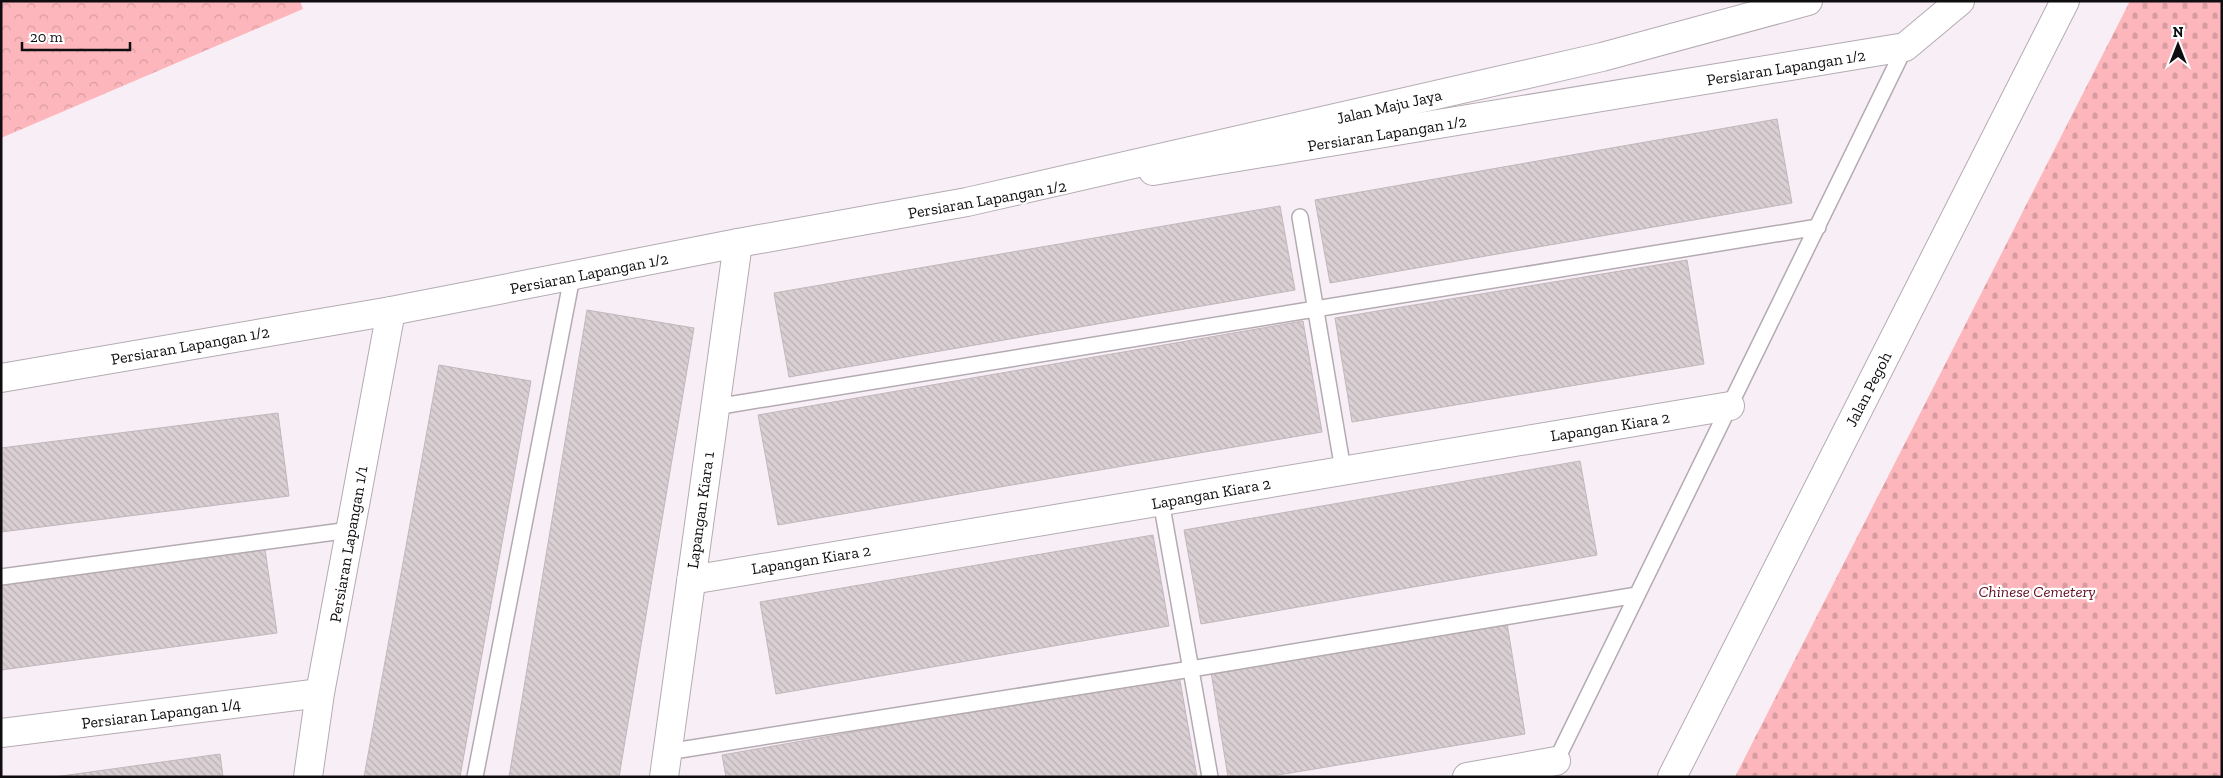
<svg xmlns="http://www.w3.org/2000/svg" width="2223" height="778" viewBox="0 0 2223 778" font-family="'Zilla Slab',serif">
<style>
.forest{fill:url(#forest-crowns)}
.cemetery{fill:url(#cemetery-stones)}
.building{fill:url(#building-back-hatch);stroke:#c2b7bb}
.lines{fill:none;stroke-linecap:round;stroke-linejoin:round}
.lane-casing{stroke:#b4abb2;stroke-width:18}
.street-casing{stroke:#b4abb2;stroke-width:30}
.secondary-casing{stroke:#b4abb2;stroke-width:30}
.lane{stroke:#fff;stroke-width:15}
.street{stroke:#fff;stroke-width:28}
.secondary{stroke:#fff;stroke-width:28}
.labels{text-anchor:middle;stroke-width:4.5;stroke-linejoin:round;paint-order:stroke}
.street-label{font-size:16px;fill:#0f0d0f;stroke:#fff}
.park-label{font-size:16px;font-style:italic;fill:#62091f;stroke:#fff}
</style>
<defs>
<pattern id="forest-crowns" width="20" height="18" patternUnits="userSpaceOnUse" patternTransform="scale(1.25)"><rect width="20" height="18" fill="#fdb7bc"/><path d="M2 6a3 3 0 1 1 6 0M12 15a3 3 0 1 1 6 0" fill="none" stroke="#d89ca0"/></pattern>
<pattern id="cemetery-stones" width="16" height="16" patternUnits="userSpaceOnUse" patternTransform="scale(1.25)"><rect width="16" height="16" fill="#fdb7bc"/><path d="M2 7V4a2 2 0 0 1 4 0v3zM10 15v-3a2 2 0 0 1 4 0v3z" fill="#d89ca0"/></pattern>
<pattern id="building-back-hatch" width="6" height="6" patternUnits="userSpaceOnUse" patternTransform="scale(1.25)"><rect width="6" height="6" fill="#dacfd3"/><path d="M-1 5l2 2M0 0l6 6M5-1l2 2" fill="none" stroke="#bab1b4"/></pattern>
</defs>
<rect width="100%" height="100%" fill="#f8eff6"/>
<path class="forest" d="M1 1H300L303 9 1 138Z"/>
<path class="cemetery" d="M2130 1H2222V777H1735Z"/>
<path class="building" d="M1777 119 1792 203 1330 283 1315 200Z
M1280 206 1295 290 789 377 774 293Z
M1687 260 1704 364 1352 422 1335 318Z
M587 310 694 328 619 777H509Z
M1303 321 1322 432 778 525 758 415Z
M439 365 531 381 460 777H364Z
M278 413 289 496 1 532V448Z
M1580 461 1597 555 1201 624 1184 530Z
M1153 535 1169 626 776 694 760 602Z
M265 549 277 633 1 670V584Z
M1507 623 1525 734 1266 777H1228L1211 672Z
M1179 675 1197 777H726L722 755Z
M220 754 223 777H54Z"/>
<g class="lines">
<g class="lane-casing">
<path id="lane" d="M1300 217 1343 470
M715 407 1818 227
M1161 501 1210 777
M1 577 350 530
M667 752 1191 669 1637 595
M1556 761 1905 47
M475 777 572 277"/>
</g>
<g class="street-casing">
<path id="street" d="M1153 171 1905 47 1960 1
M691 580 1730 406
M1 733 320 693
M308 777 320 693 391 311
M664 777 738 243
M1467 777 1556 761
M1672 777 2065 1"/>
</g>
<g class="secondary-casing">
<path id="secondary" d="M1 378 391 311 738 243 967 202 1602 57 1808 1"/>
</g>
<use href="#lane" class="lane"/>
<use href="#street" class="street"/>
<use href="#secondary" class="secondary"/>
</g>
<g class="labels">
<g class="street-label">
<text transform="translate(1786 67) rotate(-9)" y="6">Persiaran Lapangan 1/2</text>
<text transform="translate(1389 106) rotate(-13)" y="6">Jalan Maju Jaya</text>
<text transform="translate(1387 133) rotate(-9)" y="6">Persiaran Lapangan 1/2</text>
<text transform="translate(987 199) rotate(-10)" y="6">Persiaran Lapangan 1/2</text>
<text transform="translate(589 273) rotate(-11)" y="6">Persiaran Lapangan 1/2</text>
<text transform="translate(190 345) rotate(-10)" y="6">Persiaran Lapangan 1/2</text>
<text transform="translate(1868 389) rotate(-63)" y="6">Jalan Pegoh</text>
<text transform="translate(1610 426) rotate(-9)" y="6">Lapangan Kiara 2</text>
<text transform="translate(1211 493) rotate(-10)" y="6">Lapangan Kiara 2</text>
<text transform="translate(700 510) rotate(-82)" y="6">Lapangan Kiara 1</text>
<text transform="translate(348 544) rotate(-80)" y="6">Persiaran Lapangan 1/1</text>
<text transform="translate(811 559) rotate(-9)" y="6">Lapangan Kiara 2</text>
<text transform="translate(161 713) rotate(-7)" y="6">Persiaran Lapangan 1/4</text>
</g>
<g class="park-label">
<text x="2037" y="597">Chinese Cemetery</text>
</g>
</g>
<rect width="2223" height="778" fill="none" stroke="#0f0d0f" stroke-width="5"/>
<g transform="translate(2178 45)" stroke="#ffffff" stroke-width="4" paint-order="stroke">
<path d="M0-4L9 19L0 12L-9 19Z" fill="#0f0d0f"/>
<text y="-8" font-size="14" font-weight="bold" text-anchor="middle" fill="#0f0d0f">N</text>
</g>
<path d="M22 42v8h108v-8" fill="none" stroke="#0f0d0f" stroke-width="2.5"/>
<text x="30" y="42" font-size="15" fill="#0f0d0f" stroke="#ffffff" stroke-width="4" paint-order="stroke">20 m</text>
</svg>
